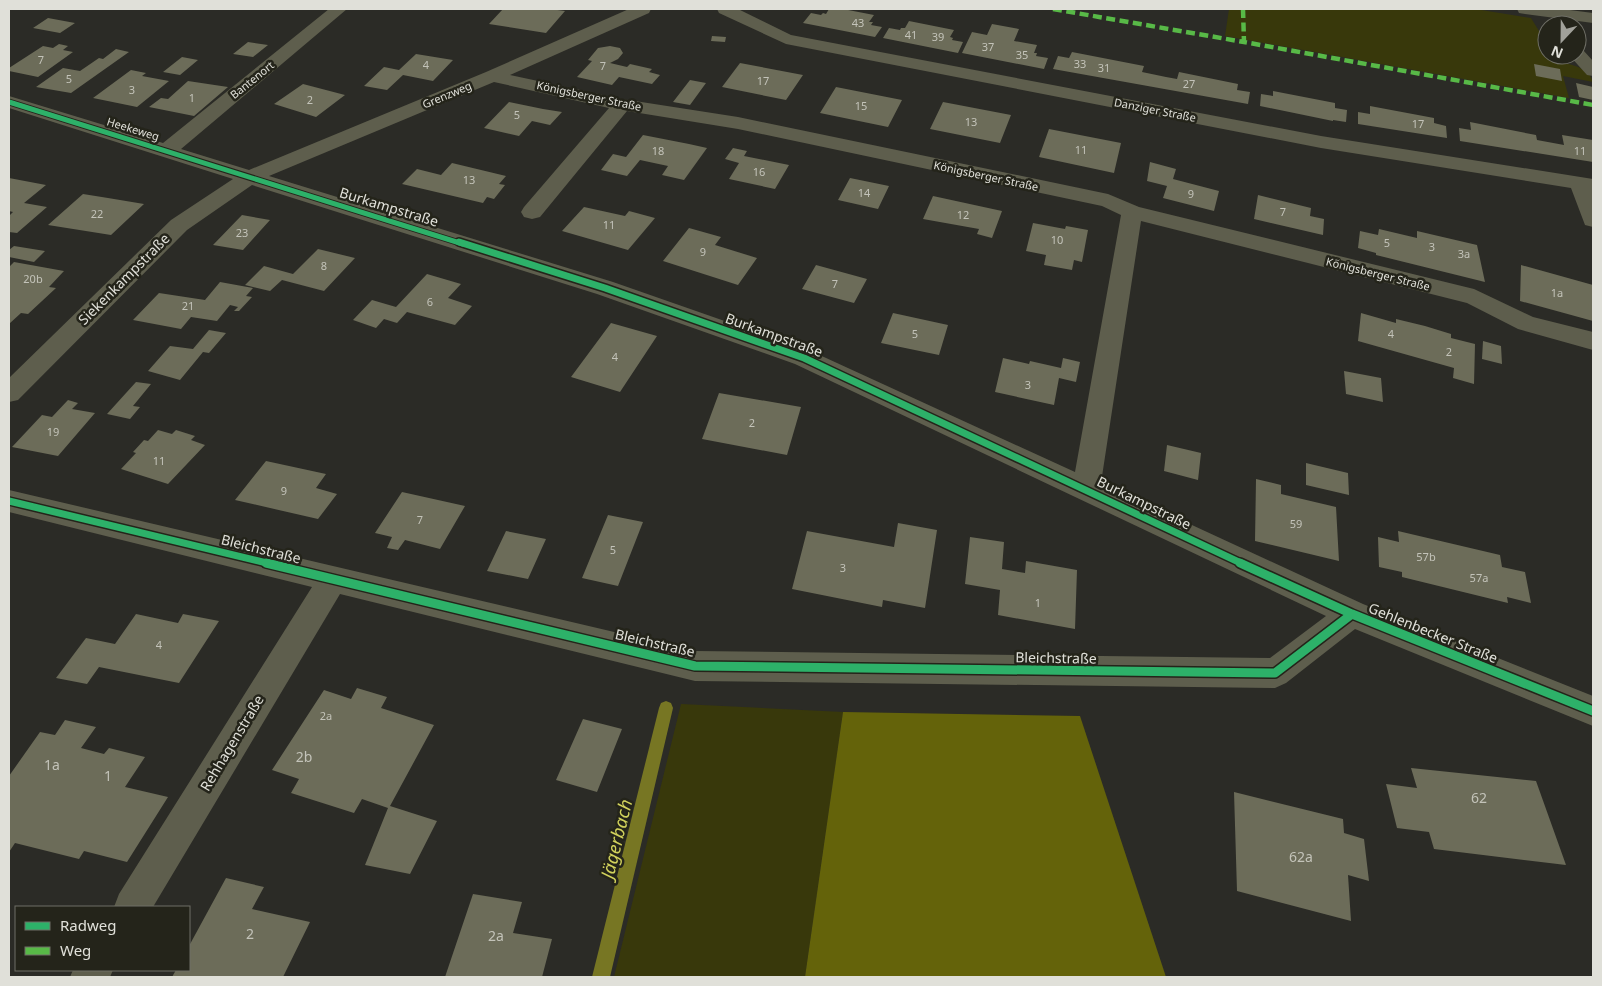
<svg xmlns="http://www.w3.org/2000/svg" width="1602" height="986" viewBox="0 0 1602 986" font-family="'Noto Sans',sans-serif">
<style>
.green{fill:#38380b}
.forest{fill:#64630a}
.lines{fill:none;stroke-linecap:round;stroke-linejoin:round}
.stream{fill:#777623;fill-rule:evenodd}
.building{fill:#6c6c59}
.minor{fill:#5e5e4d;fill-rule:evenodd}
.quiet{stroke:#58b947;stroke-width:4.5;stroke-dasharray:9 4.5;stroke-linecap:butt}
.cycleway-far2-casing{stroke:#24241a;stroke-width:7}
.cycleway-far1-casing{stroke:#24241a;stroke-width:10}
.cycleway-casing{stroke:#24241a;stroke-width:12}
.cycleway-far2{stroke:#2db169;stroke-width:5}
.cycleway-far1{stroke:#2db169;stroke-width:7}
.cycleway{stroke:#2db169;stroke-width:9}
.labels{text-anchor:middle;stroke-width:5;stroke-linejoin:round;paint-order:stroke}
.number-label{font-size:11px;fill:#c3c3b9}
.far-street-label{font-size:11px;fill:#e0e0d9;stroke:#24241a}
.street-label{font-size:14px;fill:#e0e0d9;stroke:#24241a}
.near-number-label{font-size:14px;fill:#c3c3b9}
.near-water-label{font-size:18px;font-style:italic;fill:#d1d25c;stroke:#24241a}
</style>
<rect width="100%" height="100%" fill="#2b2b26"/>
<path class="green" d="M1229 9H1475L1531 18 1547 44V55H1553C1561 67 1587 62 1593 82L1563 76 1569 98 1225 36Z
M681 704 843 712 805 977H614Z"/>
<path class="forest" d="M843 712 1080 716 1166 977H805Z"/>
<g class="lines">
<path class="stream" d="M666 701 671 703 673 708 610 977H592L659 708 661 703Z"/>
</g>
<path class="building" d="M503 9H550L565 11 546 33 489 24Z
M829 9H843L874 15 869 22H873L871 25 882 27 875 37 803 23 811 13 821 15 823 13 826 14Z
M48 18 75 23 60 33 33 28Z
M909 21 954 30 950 37 953 38 952 40 963 42 958 53 883 38 889 28 900 30 901 28H905Z
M992 24 1019 29 1014 41 1037 45 1034 53H1037L1036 56 1048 58 1044 69 962 53 972 32 987 35Z
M712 36 726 37 725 42 711 41Z
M248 42 268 45 253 57 233 54Z
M59 44 68 46 63 50 73 52 38 77 9 71V68L43 46 53 48Z
M610 46 620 48 623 53 618 59 610 63 627 67 630 64 652 69 649 72 660 75 652 84 619 77 612 85 577 77 592 61 588 60 598 48Z
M116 49 129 52 71 93 36 87 63 68 80 71 99 58 103 59Z
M1072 52 1144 66 1142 72 1166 77 1177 79 1179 72 1238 84 1237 90 1250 92 1248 104 1053 69 1058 56 1069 58Z
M416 54 453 60 433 81 403 75 387 90 364 86 384 67 399 70Z
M182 57 198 60 180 75 163 72Z
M740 63 803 75 786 100 722 87Z
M1534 64 1560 69 1562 81 1536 76Z
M131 70 146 73 142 76 169 81 137 107 93 98Z
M690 80 706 83 690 105 673 102Z
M188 81 228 87 194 116 149 107 161 98 168 99Z
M1576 83 1593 87V100L1579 97Z
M303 84 345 95 316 117 274 104Z
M836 87 902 100 888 127 820 113Z
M1273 91 1335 103V108L1347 110 1346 122 1333 120V121L1260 106 1261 94 1273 96Z
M509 102 543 109 562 112 550 125 532 121 519 136 484 128Z
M943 102 1011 115 1000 143 930 129Z
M1370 106 1434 118V123L1446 126 1447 138 1358 124V112L1370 114Z
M1470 122 1536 135 1537 140 1564 145 1562 135 1593 140V162L1460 141 1459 128 1471 130Z
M1049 129 1121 143 1114 173 1039 157Z
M643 135 689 144 707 148 684 180 662 175 668 166 640 160 627 176 601 170 613 154 626 157Z
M733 148 747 151 744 156 789 165 775 189 729 179 739 163 725 159Z
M1150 162 1176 169 1173 179 1219 191 1214 211 1163 198 1167 186 1147 181Z
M452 163 506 176 499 184 505 185 494 199 487 197 483 203 402 184 417 169 441 175Z
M9 178 46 185 24 203 47 207 17 233 9 232V216L13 212 9 211Z
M850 178 889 186 878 209 838 200Z
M83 194 108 198 144 204 111 235 48 225Z
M1258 195 1311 208 1310 216 1324 219 1323 235 1254 219Z
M933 196 1002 211 992 238 977 234 979 229 923 219Z
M584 207 625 216 629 211 655 218 628 250 562 231Z
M242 215 270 220 243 250 213 245Z
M1033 223 1065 229 1066 226 1088 230 1082 262 1074 260 1072 270 1044 265 1046 255 1026 251Z
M689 228 721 237 715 245 757 258 738 285 663 261Z
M1379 229 1417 238V231L1477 245 1485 282 1376 255V253L1358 248 1360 231 1378 235Z
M14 246 45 251 34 262 9 257V250Z
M318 249 355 258 324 291 282 280 270 291 245 285 264 266 293 274Z
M14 262 64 271 49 287 56 288 28 314 21 313 9 324V267Z
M816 265 867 279 854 303 802 289Z
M1521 265 1593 285V321L1520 301Z
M427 274 461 284 448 298 472 306 455 325 407 312 397 323 384 319 376 328 353 320 372 300 396 307Z
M220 282 253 288 246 296 252 297 239 311H234L238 307 230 305 217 321 191 317 181 329 133 320 159 293 205 300Z
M893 313 948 325 939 355 881 343Z
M1361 313 1396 323V319L1425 326 1451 334V338L1475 344 1474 384 1453 378 1454 368 1358 341Z
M611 323 657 336 620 392 571 377Z
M209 330 226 333 209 353 203 352 180 380 148 371 170 346 193 349Z
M1483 341 1501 346 1502 364 1482 359Z
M1003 358 1029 364 1030 361 1061 368 1063 358 1080 362 1076 382 1059 378 1054 405 995 392Z
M1344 371 1381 378 1383 402 1346 394Z
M136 382 151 384 133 406 140 407 130 419 107 414Z
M719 393 801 407 787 455 702 439Z
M68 400 78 403 72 409 95 413 58 456 12 447 42 415 52 417Z
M158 430 172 434 176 430 195 436 191 440 205 445 168 484 121 469 136 453 133 452 144 440 148 441Z
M1167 445 1201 453 1198 480 1164 471Z
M266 461 326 474 316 488 337 494 318 519 235 500Z
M1306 463 1348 473 1349 495 1306 485Z
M1256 479 1281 485V494L1336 507 1339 561 1255 541Z
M402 492 465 506 440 549 405 540 398 550 387 548 392 537 375 533Z
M608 515 643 522 618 586 582 578Z
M898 523 937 530 925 608 883 600 882 607 792 589 807 531 894 547Z
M506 531 546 539 528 579 487 571Z
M1398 531 1500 555 1502 567 1525 572 1531 603 1507 597 1508 603 1402 577V572L1379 567 1378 537 1399 542Z
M970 537 1004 542 1002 569 1025 573 1026 561 1077 570 1075 629 998 615 1000 590 965 584Z
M136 614 178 623 183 614 219 621 179 683 99 667 87 684 56 678 86 638 115 644Z
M357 688 387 697 381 708 434 725 390 806 437 821 410 874 365 865 388 808 362 799 354 813 291 793 299 779 272 770 324 690 351 699Z
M583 719 622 729 597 792 556 780Z
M65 720 96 727 81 748 104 754 109 748 145 757 125 787 168 797 127 862 84 851 79 859 15 843 9 852V776L40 732 55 735Z
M1411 768 1536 781 1566 865 1434 849 1429 832 1397 828 1386 784 1417 788Z
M1234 792 1343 819 1344 833 1364 839 1369 881 1348 875 1351 921 1237 891Z
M226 878 264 887 252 909 310 922 283 977H172L176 970H189V946Z
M473 894 522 902 513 933 552 939 542 977H445Z"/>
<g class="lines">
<path class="minor" d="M329 9H347L181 149 249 170 486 72 629 9H651L649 13 510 75 622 99 738 117 1108 194 1139 207 1474 289 1533 317 1593 332V350L1518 329 1467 303 1141 221 1101 483 1363 604 1593 696V726L1355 629 1286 683 1275 688 695 681 340 594 153 907H114L119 894 312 587 9 512V490L695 651 1270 658 1326 616 795 364 597 294 252 185 187 230 18 400 9 402V378L171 220 233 179 9 108V96L163 143ZM494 82 609 108 524 207 521 212 524 217 532 219 540 217 627 111 738 129 1102 206 1121 215 1075 472 813 352 613 282 269 176Z
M717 9H738L791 35 1321 136 1593 179V227L1585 225 1571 188 1321 148 786 44 719 13Z
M1517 9H1562L1593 13V23L1525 14 1519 13Z
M1577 49 1583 50 1593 61V76L1587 75 1569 55H1577Z
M73 970H113L110 977H70Z"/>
<path class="quiet" d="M1053 9 1244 42
M1243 9 1244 42 1593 105"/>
<g class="cycleway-far2-casing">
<path id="cycleway-far2" d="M9 102 463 244"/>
</g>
<g class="cycleway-far1-casing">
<path id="cycleway-far1" d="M459 242 605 288 804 358 1243 564
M9 501 271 564"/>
</g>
<g class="cycleway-casing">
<path id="cycleway" d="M266 563 695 666 1275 673 1352 614
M1240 563 1352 614 1593 711"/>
</g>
<use href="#cycleway-far2" class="cycleway-far2"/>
<use href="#cycleway-far1" class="cycleway-far1"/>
<use href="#cycleway" class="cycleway"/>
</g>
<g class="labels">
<g class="number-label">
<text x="858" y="27">43</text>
<text x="911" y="39">41</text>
<text x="938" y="41">39</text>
<text x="988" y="51">37</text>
<text x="1022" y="59">35</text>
<text x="41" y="64">7</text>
<text x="1080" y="68">33</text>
<text x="426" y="69">4</text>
<text x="603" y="70">7</text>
<text x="1104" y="72">31</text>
<text x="69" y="83">5</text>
<text x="763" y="85">17</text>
<text x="1189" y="88">27</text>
<text x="132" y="94">3</text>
<text x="192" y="102">1</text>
<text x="310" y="104">2</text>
<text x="861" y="110">15</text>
<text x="517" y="119">5</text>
<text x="971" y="126">13</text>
<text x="1418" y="128">17</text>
<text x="1081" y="154">11</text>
<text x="658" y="155">18</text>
<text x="1580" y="155">11</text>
<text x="759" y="176">16</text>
<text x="469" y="184">13</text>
<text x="864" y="197">14</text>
<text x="1191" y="198">9</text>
<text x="1283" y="216">7</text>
<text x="97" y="218">22</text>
<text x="963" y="219">12</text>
<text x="609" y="229">11</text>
<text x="242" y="237">23</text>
<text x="1057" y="244">10</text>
<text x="1387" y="247">5</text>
<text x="1432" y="251">3</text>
<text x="703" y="256">9</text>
<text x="1464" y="258">3a</text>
<text x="324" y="270">8</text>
<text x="33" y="283">20b</text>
<text x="835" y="288">7</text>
<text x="1557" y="297">1a</text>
<text x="430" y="306">6</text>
<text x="188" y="310">21</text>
<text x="915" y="338">5</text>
<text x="1391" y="338">4</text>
<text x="1449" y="356">2</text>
<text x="615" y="361">4</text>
<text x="1028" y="389">3</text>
<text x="752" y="427">2</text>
<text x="53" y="436">19</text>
<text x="159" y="465">11</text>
<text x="284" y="495">9</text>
<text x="420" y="524">7</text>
<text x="1296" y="528">59</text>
<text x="613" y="554">5</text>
<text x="1426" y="561">57b</text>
<text x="843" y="572">3</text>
<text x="1479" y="582">57a</text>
<text x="1038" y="607">1</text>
<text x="159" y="649">4</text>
<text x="326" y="720">2a</text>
</g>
<g class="far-street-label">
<text transform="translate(252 80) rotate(-39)" y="4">Bantenort</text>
<text transform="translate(447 95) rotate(-23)" y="4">Grenzweg</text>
<text transform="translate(589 96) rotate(12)" y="4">Königsberger Straße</text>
<text transform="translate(1155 110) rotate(11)" y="4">Danziger Straße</text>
<text transform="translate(133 129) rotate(17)" y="4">Heekeweg</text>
<text transform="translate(986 176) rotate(12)" y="4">Königsberger Straße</text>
<text transform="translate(1378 274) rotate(14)" y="4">Königsberger Straße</text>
</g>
<g class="street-label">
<text transform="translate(389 207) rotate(17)" y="5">Burkampstraße</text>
<text transform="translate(124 279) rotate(-45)" y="5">Siekenkampstraße</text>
<text transform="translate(774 335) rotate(20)" y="5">Burkampstraße</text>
<text transform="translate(1144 503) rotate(26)" y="5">Burkampstraße</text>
<text transform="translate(261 549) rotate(14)" y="5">Bleichstraße</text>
<text transform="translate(1433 633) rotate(22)" y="5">Gehlenbecker Straße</text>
<text transform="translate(655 643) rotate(13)" y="5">Bleichstraße</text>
<text transform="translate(1056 658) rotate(1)" y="5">Bleichstraße</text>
<text transform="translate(232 743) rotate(-59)" y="5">Rehhagenstraße</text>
</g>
<g class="near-number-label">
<text x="304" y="762">2b</text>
<text x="52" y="770">1a</text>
<text x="108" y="781">1</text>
<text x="1479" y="803">62</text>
<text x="1301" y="862">62a</text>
<text x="250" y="939">2</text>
<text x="496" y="941">2a</text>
</g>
<g class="near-water-label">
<text transform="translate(617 839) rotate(-76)" y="6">Jägerbach</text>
</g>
</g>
<rect width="1602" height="986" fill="none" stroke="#e0e0d9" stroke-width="20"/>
<rect x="15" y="906" width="175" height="65" fill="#24241a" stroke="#6f6f66"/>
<rect x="25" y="922" width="25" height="8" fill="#2db169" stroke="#6f6f66"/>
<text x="60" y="931" font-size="15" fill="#e0e0d9">Radweg</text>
<rect x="25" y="947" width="25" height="8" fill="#58b947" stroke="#6f6f66"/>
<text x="60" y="956" font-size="15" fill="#e0e0d9">Weg</text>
<g transform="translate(1562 40) rotate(202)"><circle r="24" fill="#24241a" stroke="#6f6f66"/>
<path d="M0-4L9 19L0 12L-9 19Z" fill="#a1a19a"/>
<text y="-8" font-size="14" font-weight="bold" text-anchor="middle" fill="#e0e0d9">N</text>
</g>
</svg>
